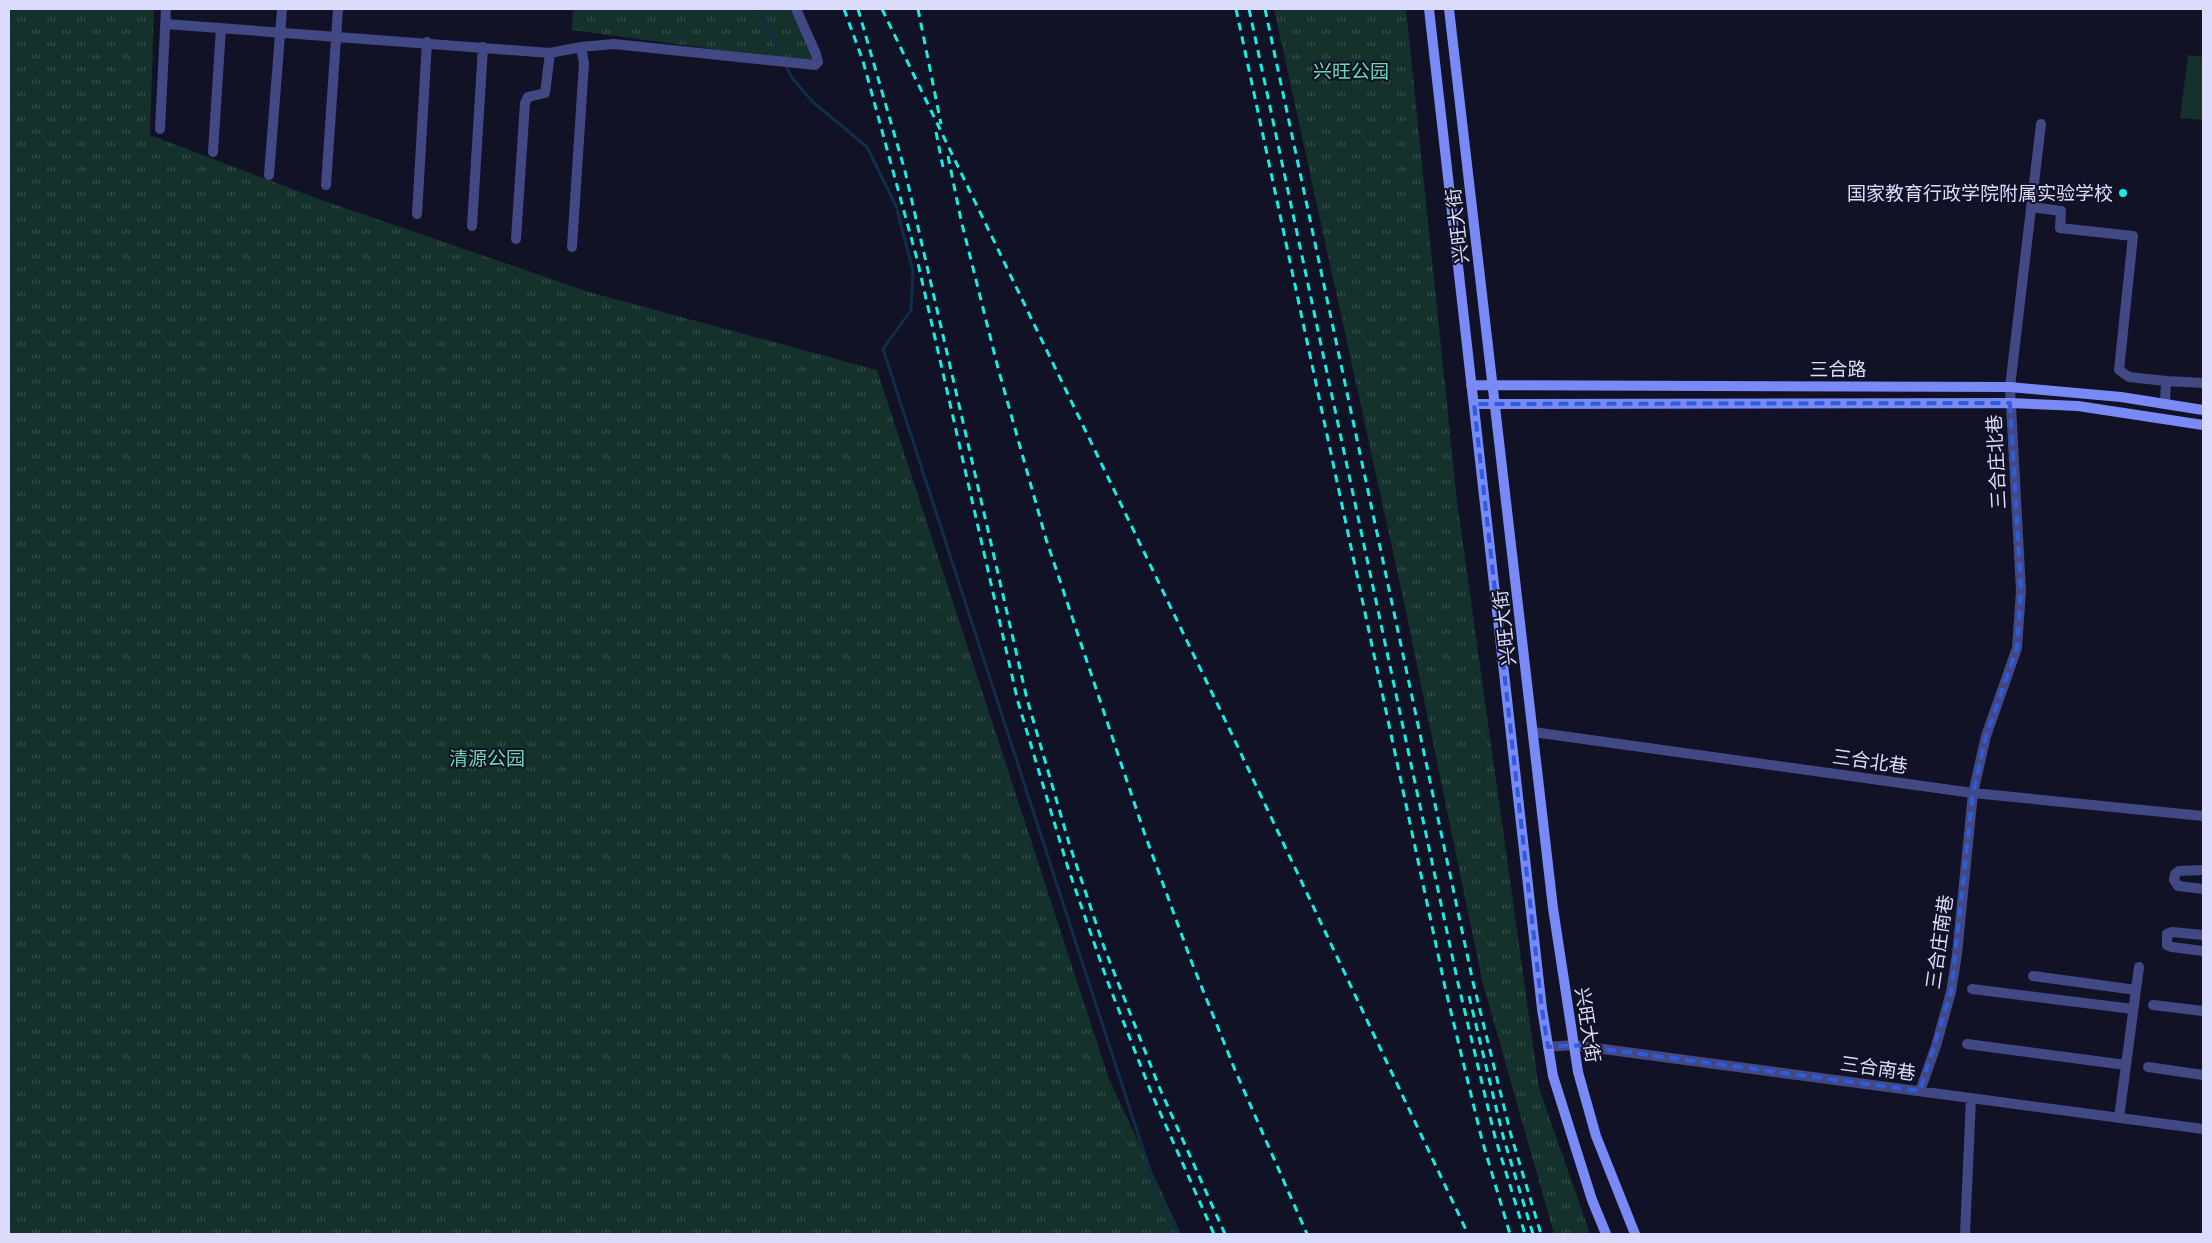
<svg xmlns="http://www.w3.org/2000/svg" width="2212" height="1243" viewBox="0 0 2212 1243" font-family="'Alegreya Sans','Noto Sans SC',sans-serif">
<style>
.grass{fill:url(#grass-tufts)}
.pitch{fill:#15312c}
.lines{fill:none;stroke-linecap:round;stroke-linejoin:round}
.stream{stroke:#112d47;stroke-width:3}
.street{stroke:#414883;stroke-width:10}
.secondary{stroke:#7989f5;stroke-width:10}
.rail{stroke:#16ede3;stroke-width:3;stroke-dasharray:8 6;stroke-linecap:butt}
.marked{fill:none;stroke:#305cdc;stroke-width:4;stroke-dasharray:10 6;stroke-linejoin:round}
.poi-dot{fill:#16ede3;stroke:#121227;stroke-width:2}
.labels{text-anchor:middle;stroke-width:4;stroke-linejoin:round;paint-order:stroke}
.park-label{font-size:19px;fill:#6bd8ad;stroke:#121227}
.poi-label{font-size:19px;fill:#dbdcfc;stroke:#121227;text-anchor:end}
.street-label{font-size:19px;fill:#dbdcfc;stroke:#121227}
</style>
<defs>
<pattern id="grass-tufts" width="24" height="20" patternUnits="userSpaceOnUse" patternTransform="scale(1.25)"><rect width="24" height="20" fill="#15312c"/><path d="M3 7l-1-3M5 7V3M7 7l1-3M15 17l-1-3M17 17v-4M19 17l1-3" fill="none" stroke="#364e4c"/></pattern>
</defs>
<rect width="100%" height="100%" fill="#121227"/>
<path class="grass" d="M9 9H154L150 135 316 198 589 292 877 370 1109 1079 1181 1234H9Z
M573 9H791L815 63 572 30Z
M1274 9H1406L1457 501 1539 1088 1590 1234H1554L1482 980 1404 602Z"/>
<path class="pitch" d="M2188 55 2203 57V120L2180 118Z"/>
<g class="lines">
<path class="stream" d="M759 9 792 78 813 102 867 147 896 206 913 271 911 310 883 349 1164 1214 1180 1234"/>
<path class="street" d="M165 24 550 53 581 47 614 44 815 65 818 62 816 54 796 9
M160 129 166 9
M213 152 221 28
M269 175 282 9
M326 185 338 9
M2031 207 2061 211 2060 228 2133 236 2119 370 2129 377 2166 381
M417 214 427 42
M472 226 483 47
M516 239 525 103 528 97 545 93 550 53
M572 247 584 63 581 47
M2165 403 2166 381 2203 383
M1533 732 1973 793 2203 816
M2203 870 2179 871 2175 874 2174 880 2178 886 2203 889
M2203 935 2172 932 2167 934V945L2172 947 2203 951
M2033 976 2136 990
M1972 989 2133 1009
M2153 1005 2203 1011
M1967 1044 2126 1065
M1548 1047 1573 1045 2203 1129
M2148 1067 2203 1075
M1920 1091 1936 1046 1951 992 1957 954 1973 793 1986 736 2017 648 2021 591 2010 387 2041 124
M2119 1118 2139 967
M1965 1234 1971 1098"/>
<path class="secondary" d="M1429 9 1542 1009 1553 1076 1592 1200 1606 1234
M1449 9 1553 908 1578 1072 1596 1136 1635 1234
M1471 385 2010 387 2121 397 2203 410
M1474 404 2010 403 2078 406 2203 425"/>
<path class="rail" d="M844 9 863 61 917 259 1018 702 1068 868 1107 980 1151 1092 1214 1234
M858 9 905 171 1027 699 1069 843 1104 947 1160 1089 1225 1234
M882 9 1227 724 1468 1234
M918 9 941 124
M1236 9 1445 987 1482 1140 1510 1234
M1249 9 1458 983 1495 1137 1525 1234
M1265 9 1473 982 1511 1135 1541 1234
M936 132 943 167
M948 156 961 220 998 368 1046 539 1144 832 1192 963 1235 1070 1307 1234
M1469 996 1503 1136 1533 1234"/>
</g>
<path class="marked" d="M2010 403 2021 591 2017 648 1986 736 1973 793 1951 992 1920 1091 1573 1045 1548 1047 1542 1009 1474 404Z"/>
<circle class="poi-dot" cx="2123" cy="193" r="5"/>
<g class="labels">
<g class="park-label">
<text x="1351" y="78">兴旺公园</text>
<text x="487" y="765">清源公园</text>
</g>
<g class="poi-label">
<text x="2113" y="200">国家教育行政学院附属实验学校</text>
</g>
<g class="street-label">
<text transform="translate(1457 226) rotate(-97)" y="7">兴旺大街</text>
<text x="1838" y="376">三合路</text>
<text transform="translate(1996 462) rotate(-93)" y="7">三合庄北巷</text>
<text transform="translate(1504 628) rotate(-97)" y="7">兴旺大街</text>
<text transform="translate(1870 761) rotate(8)" y="7">三合北巷</text>
<text transform="translate(1939 942) rotate(-82)" y="7">三合庄南巷</text>
<text transform="translate(1588 1025) rotate(81)" y="7">兴旺大街</text>
<text transform="translate(1878 1068) rotate(8)" y="7">三合南巷</text>
</g>
</g>
<rect width="2212" height="1243" fill="none" stroke="#dbdcfc" stroke-width="20"/>
</svg>
